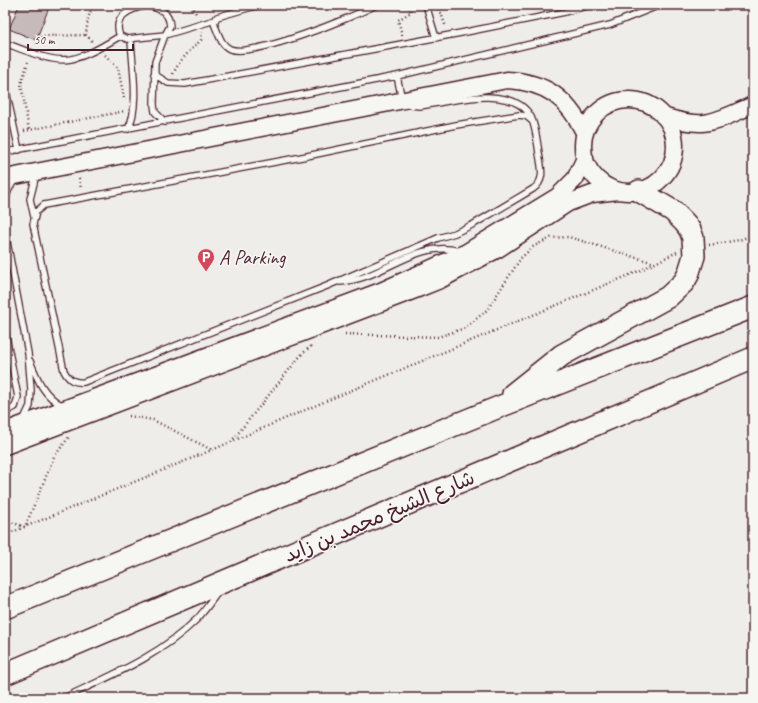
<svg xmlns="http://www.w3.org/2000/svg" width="758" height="703" viewBox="0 0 758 703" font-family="Caveat,'Playpen Sans Arabic',sans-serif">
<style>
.building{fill:#c6babb;stroke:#4a1f2b}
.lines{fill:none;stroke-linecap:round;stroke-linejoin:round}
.lane-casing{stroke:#4a1f2b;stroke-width:8}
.secondary-casing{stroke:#4a1f2b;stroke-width:19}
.highway-casing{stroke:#4a1f2b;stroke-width:24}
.path{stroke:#4a1f2b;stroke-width:2.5;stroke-dasharray:1 3;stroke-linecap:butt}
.lane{stroke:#f6f6f2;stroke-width:5.5}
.secondary{stroke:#f6f6f2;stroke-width:16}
.highway{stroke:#f6f6f2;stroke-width:21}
.labels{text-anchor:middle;stroke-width:3;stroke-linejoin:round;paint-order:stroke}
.poi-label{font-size:20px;fill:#4a1f2b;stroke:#f6f6f2;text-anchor:start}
.street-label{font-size:20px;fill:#4a1f2b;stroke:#f6f6f2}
</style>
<rect width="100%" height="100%" fill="#efedea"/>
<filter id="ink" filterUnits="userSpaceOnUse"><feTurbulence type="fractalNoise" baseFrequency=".025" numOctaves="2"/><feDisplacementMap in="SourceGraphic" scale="8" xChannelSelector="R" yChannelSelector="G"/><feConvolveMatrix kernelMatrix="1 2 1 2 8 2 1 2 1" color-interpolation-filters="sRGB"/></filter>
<g filter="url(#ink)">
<path class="building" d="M19 5H50L36 40 9 29Z"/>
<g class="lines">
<g class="lane-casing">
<path id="lane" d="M259 5 217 17 214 23 215 26C219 35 221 45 230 49 253 58 353 17 376 5
M426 5 436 38
M147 6C160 8 169 12 170 26L165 35 127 39 120 36C112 17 130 8 147 6Z
M5 43C61 64 66 69 120 36
M154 74 168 83 185 84 461 33 565 12 591 5
M397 76 402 100
M5 86 19 150
M411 105 419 106C450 102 513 83 531 117 536 128 537 141 539 153 541 167 546 180 533 189L474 224 455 233 438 238 327 286 84 382C74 383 69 380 64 371L33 224 36 212 44 205 302 157 456 125 519 115 526 116 532 121
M165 122 155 112 154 105 155 62 165 35 215 20
M128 129C140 107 132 64 131 39
M5 152 397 76 610 25 660 5
M5 200 9 189 15 179
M34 217 30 199 36 175
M5 231 28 353 31 390 30 406 23 421
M340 282C382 280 415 239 459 251
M5 331 18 397 15 407 5 412
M30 361C38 381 44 396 63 406
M64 698C110 676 160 656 197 619 205 611 211 601 218 592"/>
</g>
<g class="secondary-casing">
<path id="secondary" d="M583 146a46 46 0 1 1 92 0a46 46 0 1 1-92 0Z
M663 116C706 130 713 122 753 105
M5 178 507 80C546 82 567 98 584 132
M5 431 381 291 465 253 558 196 575 179 585 158
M5 446 415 290 440 280 498 249 568 203 592 194 618 191"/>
</g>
<g class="highway-casing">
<path id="highway" d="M513 394 562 355 668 297 684 282 688 275 694 256 693 238 690 230 685 223 673 211 639 191
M5 608 499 407 753 307
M5 674 753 358"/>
</g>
<path class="path" d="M192 5 197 16
M438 5 446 27
M402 35 398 20 411 12 408 5
M92 41 86 35 88 18 93 5
M36 44 41 36 86 35
M105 55 118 68 124 98
M28 62 21 84 29 130
M173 74C180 59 190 51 201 40L202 32
M24 131 125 111
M79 178 81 189
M709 245 739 240 753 235
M345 334 438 337 465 328 487 310 521 258 534 246 551 238 569 237 654 263
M129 416 153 420 212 450
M231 442 301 355 311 346
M5 520 25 527 54 457 69 437
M5 535 212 450 333 398 639 271 677 252"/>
<use href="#lane" class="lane"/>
<use href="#secondary" class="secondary"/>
<use href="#highway" class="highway"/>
</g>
</g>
<defs>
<g id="parking-pin" transform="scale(0.9)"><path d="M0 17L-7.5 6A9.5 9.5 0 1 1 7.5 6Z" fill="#d1495b" stroke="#f6f6f2"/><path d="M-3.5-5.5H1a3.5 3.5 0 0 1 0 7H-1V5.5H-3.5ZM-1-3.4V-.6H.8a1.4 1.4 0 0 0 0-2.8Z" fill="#fff"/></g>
</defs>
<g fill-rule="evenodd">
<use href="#parking-pin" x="206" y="257"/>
</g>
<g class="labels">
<g class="poi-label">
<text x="219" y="264">A Parking</text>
</g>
<g class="street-label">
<text transform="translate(379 516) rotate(-23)" y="7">شارع الشيخ محمد بن زايد</text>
</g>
</g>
<rect width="758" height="703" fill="none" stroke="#f6f6f2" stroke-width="20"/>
<rect x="10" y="10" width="738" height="683" fill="none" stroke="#4a1f2b" stroke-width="1.5" filter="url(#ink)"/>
<path d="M28 44v6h105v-6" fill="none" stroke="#4a1f2b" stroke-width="2"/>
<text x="34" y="44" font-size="12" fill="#4a1f2b" stroke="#f6f6f2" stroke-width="3" paint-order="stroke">50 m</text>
</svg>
